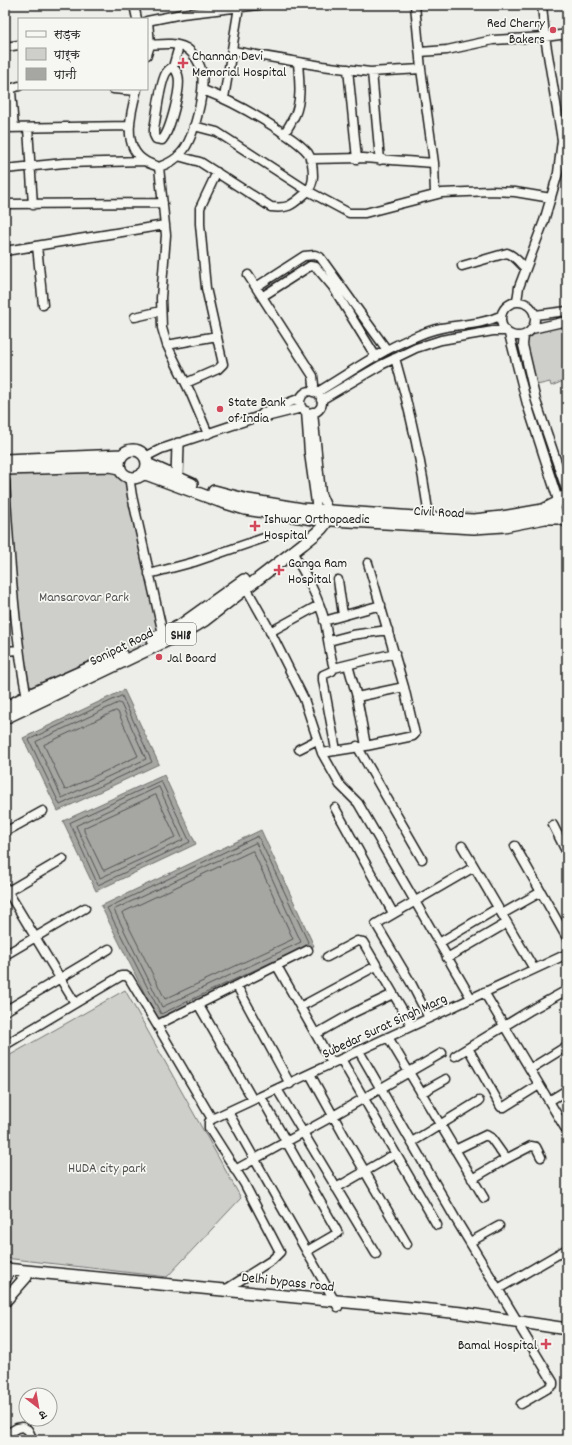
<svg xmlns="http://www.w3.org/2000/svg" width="572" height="1445" viewBox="0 0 572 1445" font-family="Dekko,'Playpen Sans Deva',sans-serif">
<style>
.green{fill:#cececb;stroke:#757574}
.water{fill:#a6a6a3;stroke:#6f6f6d}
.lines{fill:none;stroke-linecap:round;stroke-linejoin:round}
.shore{stroke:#535352;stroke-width:1}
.minor-casing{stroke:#1c1c1c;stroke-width:11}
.major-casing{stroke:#1c1c1c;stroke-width:14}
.minor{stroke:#f6f6f2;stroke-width:8}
.major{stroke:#f6f6f2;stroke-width:11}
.poi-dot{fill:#d1495b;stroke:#f6f6f2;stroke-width:1.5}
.labels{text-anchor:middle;stroke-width:3.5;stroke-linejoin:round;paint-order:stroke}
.shield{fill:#f6f6f2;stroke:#5d5d5c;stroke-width:1}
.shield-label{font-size:13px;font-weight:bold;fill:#1c1c1c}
.poi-label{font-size:14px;fill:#1c1c1c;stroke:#f6f6f2;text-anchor:start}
.street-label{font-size:14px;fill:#1c1c1c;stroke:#f6f6f2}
.park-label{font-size:14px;fill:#515151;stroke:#f6f6f2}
</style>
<rect width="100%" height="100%" fill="#edede9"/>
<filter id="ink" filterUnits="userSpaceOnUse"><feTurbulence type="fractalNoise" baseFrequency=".025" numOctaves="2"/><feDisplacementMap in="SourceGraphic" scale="8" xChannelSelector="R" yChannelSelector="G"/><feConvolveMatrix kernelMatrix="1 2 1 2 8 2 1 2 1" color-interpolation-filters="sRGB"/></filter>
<g filter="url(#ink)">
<path class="green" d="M567 325V384L566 380 551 386 550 382 537 385 525 340 532 332Z
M120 468 127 476 164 635 29 699 10 556 5 469Z
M125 990 241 1198 167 1277 5 1258V1058Z"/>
<path class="water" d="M124 690 159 764 58 811 23 738Z
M164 775 196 844 96 891 63 821Z
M261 830 314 946 158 1020 101 906Z"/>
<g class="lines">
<path class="shore" d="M122 696 152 762 60 805 29 740Z
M119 703 121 704 146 759 62 798 36 742Z
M116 711 118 712 138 756 65 790 44 745Z
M161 781 190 842 98 885 70 823Z
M159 787 183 840 100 878 76 826Z
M156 795 175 835V837L105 870H103L84 831V828Z
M256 843 301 942 162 1007 114 910Z
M253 851 293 939 165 999 122 913Z
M306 946 161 1014 107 908 258 836 308 942 306 945"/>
<g class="minor-casing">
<path id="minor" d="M134 5 137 19
M415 5 421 69 434 163 435 194
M147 21 182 14 259 5
M5 47 19 45
M233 51 322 66 370 72 421 69
M420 52 447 50 493 40 545 37 567 34
M147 55 150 45 148 21
M173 67C175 69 177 72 178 75 182 87 170 131 162 140L156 139 154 135V129C157 114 159 86 166 73 168 70 170 68 173 67L179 46
M348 69 357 159
M372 72 380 160
M113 89 136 91
M137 89C131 111 121 147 145 161 149 164 155 165 159 167 168 164 176 160 182 152 194 138 205 92 202 74 201 65 194 53 186 48 175 42 163 44 150 45
M224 98 239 7
M194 126 217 132 308 191 349 213H365L442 193 491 191 515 192 551 198
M5 128 130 126
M14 128 11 91 13 88 19 86
M28 128 33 205
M284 134C288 128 292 121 295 115 302 99 299 79 298 62
M178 156 200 162 271 207C289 209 292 205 306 193 310 189 313 182 313 176 313 169 312 159 308 153 300 143 289 137 279 130 253 113 232 101 203 90
M310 159 363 158 434 163
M159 167 166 235 161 298 162 328 167 345 191 394 208 434
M5 169 64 163 144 161
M5 204 163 203
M37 246 43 305
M5 251 165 225
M462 266 507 253C514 255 520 263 525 268
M248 275 313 376 314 385 313 392
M256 287 304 256 315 255 320 257 387 350
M263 296 310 266 316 267 333 287 376 357
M517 301 519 287 544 221 558 173 562 140 545 37 542 5
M501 319a17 17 0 1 1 34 0a17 17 0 1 1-34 0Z
M535 315 567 311
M135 317 161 311
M532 329 567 321
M509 334 527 404 558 500
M524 335 523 345 536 401 567 492
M167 345 217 336
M395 358C410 411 422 463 429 518
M186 383 218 369 223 364 206 288 200 224V208L217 172
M300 402a11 11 0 1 1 22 0a11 11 0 1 1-22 0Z
M316 393C348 374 378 352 412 338 421 334 431 330 441 328 461 324 481 325 500 316
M321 400 381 365 416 348 441 340 493 331H505
M306 411 309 453 317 510
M313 412 321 494 328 510
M261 416 266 417 302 408
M145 457 161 449 260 416 264 412 301 398
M129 476 132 496 163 634
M5 481C8 531 11 581 17 631 20 654 22 678 28 700
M292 552C306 574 318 596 325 622 328 637 329 653 334 668L395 653
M149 574 194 562 264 538
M338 580 343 615
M244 584 267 625 304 699 322 753 340 785 358 803 471 998
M324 621 381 605
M270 632 319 605
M329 641 352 635 388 630
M5 651 19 650
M348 665 357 697 366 746
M334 668 332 671 323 675V680L336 750
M357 697 404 687
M357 746 422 859
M299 749 317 740
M322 753 366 746 413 736 415 734 404 687 368 563
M335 808 393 913
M553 825 567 853
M5 832 43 811
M462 846 534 969
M515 846 567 938
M5 887 75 1003
M5 893 63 859
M502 914 541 892
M439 943 498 908
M5 955 85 908
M327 957 357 941 363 942 412 1026
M447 958 507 923
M277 966 332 1063
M237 986 290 1084
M484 992 565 1128 567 1129
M198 1004 253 1100
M300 1007 376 966
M5 1011 109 949
M429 1018 411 983 376 924 474 867
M157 1025 212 1119 209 1122V1128L244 1183 280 1252 272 1260 225 1290
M316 1034 353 1013 393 994
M388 1037 484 1198
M5 1045 121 976H126L129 978 157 1025 308 950
M468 1048 501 1107H504L539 1085
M359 1051 455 1218 518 1322
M455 1056 529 1011 567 990
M341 1059 437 1225
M530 1069 567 1046
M310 1074 346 1139 407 1244
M277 1089 376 1254
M421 1093 446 1079
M261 1097 338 1233 307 1251
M549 1101 567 1090
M228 1112 338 1307
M212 1119 567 954
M412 1142 479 1101
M455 1150 486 1135 491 1138 506 1159 472 1179
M506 1159 531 1146 536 1147 541 1157
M235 1170 333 1116 442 1053
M336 1188 395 1154
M470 1242 499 1226
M498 1289 567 1249
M521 1404 550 1387 553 1385V1382L521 1329
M5 1435 17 1428 23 1427 28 1430 33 1440"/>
</g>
<g class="major-casing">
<path id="major" d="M119 464a14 14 0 1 1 28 0a14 14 0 1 1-28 0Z
M5 460 122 455
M147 464 192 484
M5 469 110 466 120 468
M143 473 219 501 245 509 314 519 474 528 504 526 545 518H559
M177 478 178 444
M214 491 248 500 302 509 429 518 474 520 502 517 543 510 555 504
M567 496C555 499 552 509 559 518L567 521
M153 639 181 625 244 580
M5 708 27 696 121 654
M5 718 187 631 205 620 303 544C311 537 328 527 328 515
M5 1269 462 1313 567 1329
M5 1279 8 1269
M5 1301 26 1277"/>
</g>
<use href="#minor" class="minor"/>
<use href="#major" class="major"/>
</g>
</g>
<g class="poi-dot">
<circle cx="553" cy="30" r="4"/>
<path d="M181 57h4v4h4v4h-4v4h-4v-4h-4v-4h4z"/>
<circle cx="220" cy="409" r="4"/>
<path d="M253 520h4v4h4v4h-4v4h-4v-4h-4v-4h4z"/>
<path d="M277 564h4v4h4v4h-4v4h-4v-4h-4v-4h4z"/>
<circle cx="159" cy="657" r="4"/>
<path d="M544 1338h4v4h4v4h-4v4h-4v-4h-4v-4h4z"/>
</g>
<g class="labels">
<rect class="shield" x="166" y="623" width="30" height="22" rx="3"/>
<g class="shield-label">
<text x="181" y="639">SH18</text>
</g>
<g class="poi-label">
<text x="545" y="27" text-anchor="end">Red Cherry<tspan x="545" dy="16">Bakers</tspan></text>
<text x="192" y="60">Channan Devi<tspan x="192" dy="16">Memorial Hospital</tspan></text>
<text x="228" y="406">State Bank<tspan x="228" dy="16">of India</tspan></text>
<text x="264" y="523">Ishwar Orthopaedic<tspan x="264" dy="16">Hospital</tspan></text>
<text x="288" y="567">Ganga Ram<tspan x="288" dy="16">Hospital</tspan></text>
<text x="167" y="662">Jal Board</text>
<text x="537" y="1349" text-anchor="end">Bamal Hospital</text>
</g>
<g class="street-label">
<text transform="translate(439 511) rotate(3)" y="5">Civil Road</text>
<text transform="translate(121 646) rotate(-26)" y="5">Sonipat Road</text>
<text transform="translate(384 1025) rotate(-25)" y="5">Subedar Surat Singh Marg</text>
<text transform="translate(288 1281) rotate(6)" y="5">Delhi bypass road</text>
</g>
<g class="park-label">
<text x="84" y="601">Mansarovar Park</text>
<text x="107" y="1172">HUDA city park</text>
</g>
</g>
<rect width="572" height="1445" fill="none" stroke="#f6f6f2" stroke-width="20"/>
<rect x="10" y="10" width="552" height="1425" fill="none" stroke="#1c1c1c" stroke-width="1.5" filter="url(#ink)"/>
<rect x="18" y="18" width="130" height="72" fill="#f6f6f2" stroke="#9f9f9c"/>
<rect x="26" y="31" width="20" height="6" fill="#f6f6f2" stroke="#9f9f9c"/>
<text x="54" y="38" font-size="12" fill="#1c1c1c">सड़क</text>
<rect x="26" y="48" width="20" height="12" fill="#cececb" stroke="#9f9f9c"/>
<text x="54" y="58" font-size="12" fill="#1c1c1c">पार्क</text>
<rect x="26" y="68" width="20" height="12" fill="#a6a6a3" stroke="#9f9f9c"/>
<text x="54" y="78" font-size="12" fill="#1c1c1c">पानी</text>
<g transform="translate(38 1407) rotate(149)"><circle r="19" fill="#f6f6f2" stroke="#9f9f9c"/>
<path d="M0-3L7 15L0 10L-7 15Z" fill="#d1495b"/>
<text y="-6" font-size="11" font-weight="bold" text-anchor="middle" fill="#1c1c1c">उ</text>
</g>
</svg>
